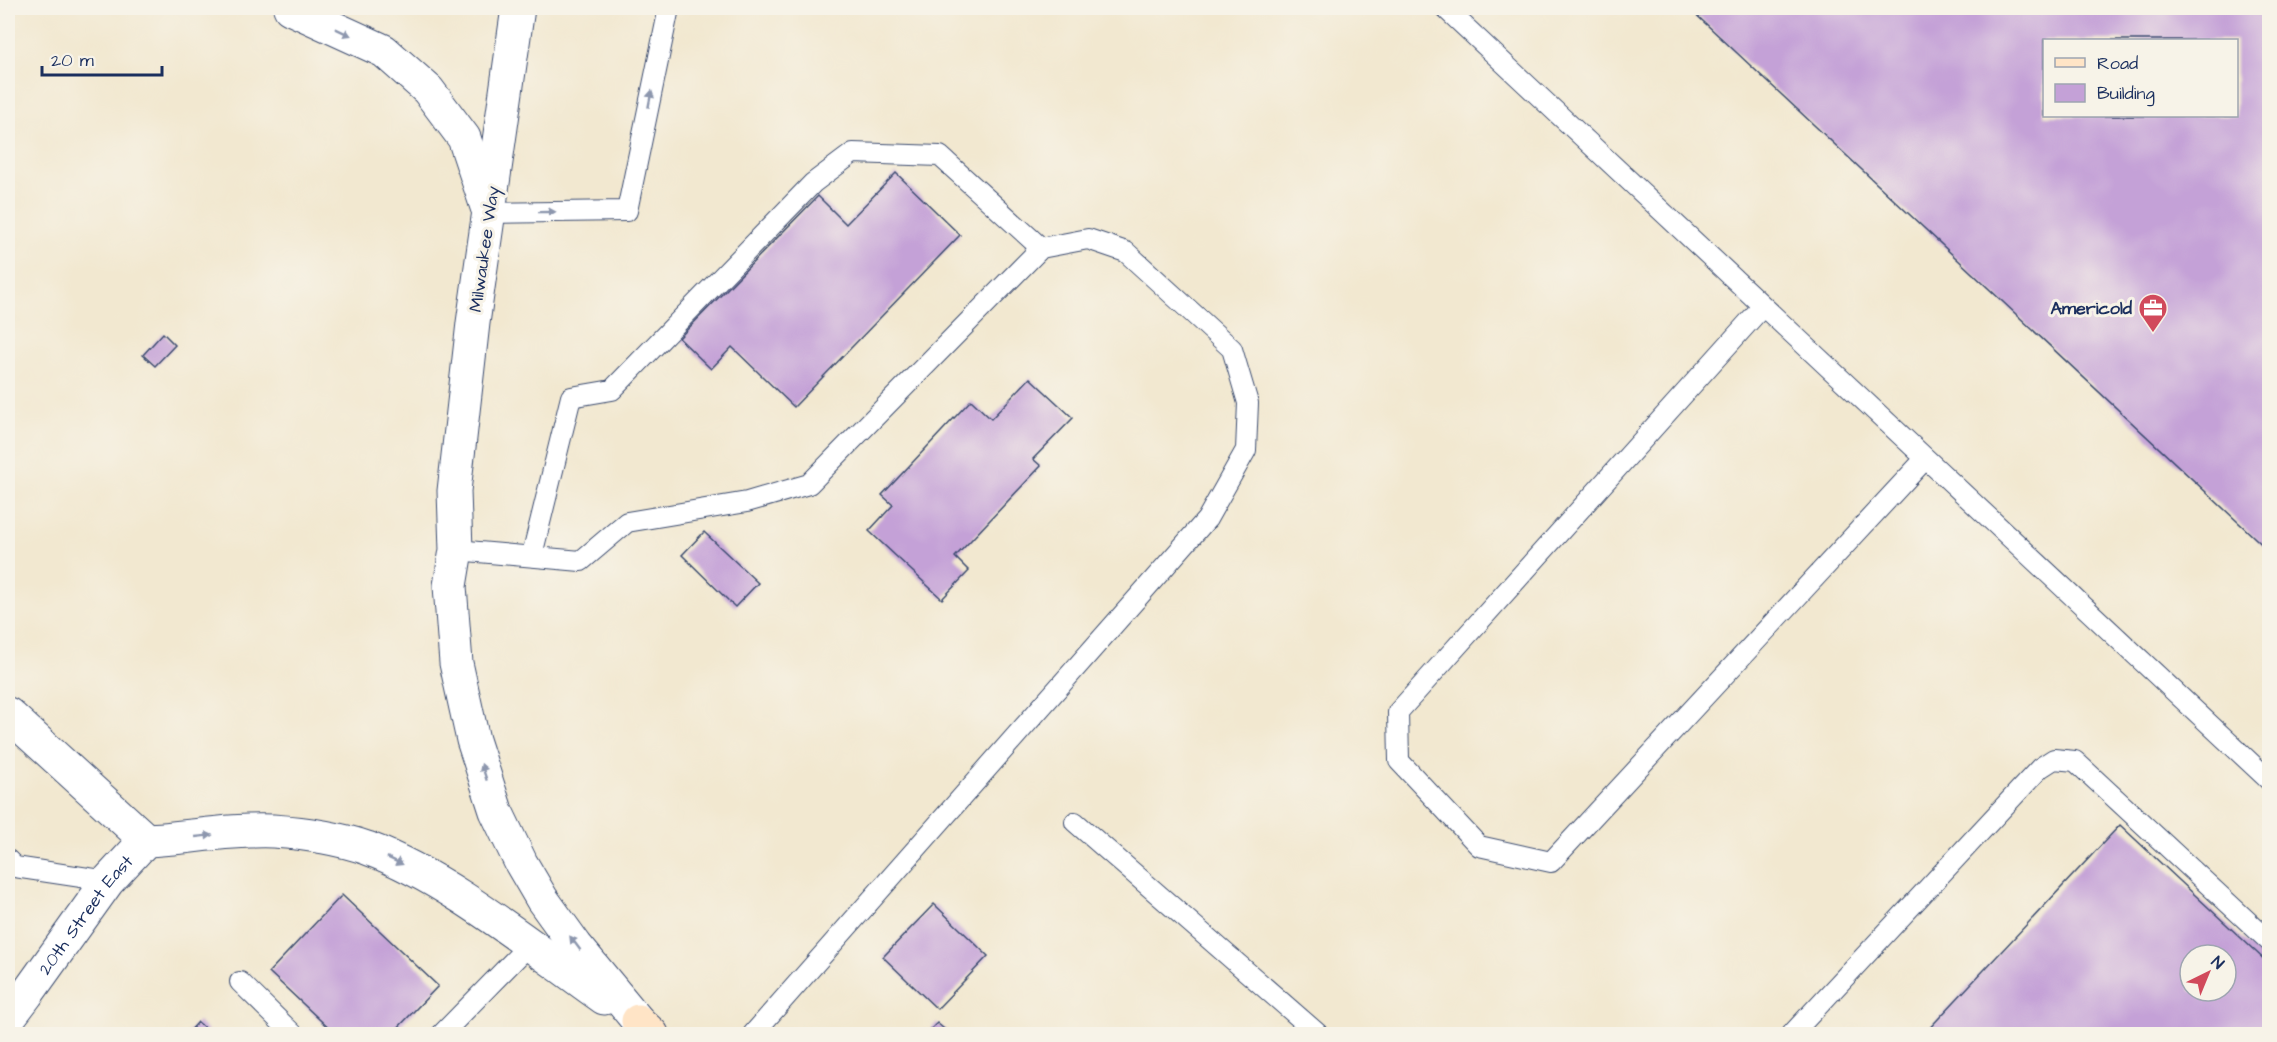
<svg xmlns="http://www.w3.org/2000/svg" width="2277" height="1042" viewBox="0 0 2277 1042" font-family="'Architects Daughter',sans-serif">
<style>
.building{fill:#c4a1d7;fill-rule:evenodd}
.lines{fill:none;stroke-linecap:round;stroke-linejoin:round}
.service-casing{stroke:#3b4b6f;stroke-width:22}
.tertiary-casing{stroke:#3b4b6f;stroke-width:35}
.secondary-casing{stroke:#3b4b6f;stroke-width:35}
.service{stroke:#fff;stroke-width:20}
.tertiary{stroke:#fff;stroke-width:33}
.secondary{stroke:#ffe4c6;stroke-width:33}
.oneway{fill:#8d97ae}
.labels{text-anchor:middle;stroke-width:6;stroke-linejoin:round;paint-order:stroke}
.street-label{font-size:18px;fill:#1b2f5e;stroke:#f7f3e8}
.poi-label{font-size:18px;font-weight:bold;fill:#1b2f5e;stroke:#f7f3e8;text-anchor:end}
</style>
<rect width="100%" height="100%" fill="#f7f3e8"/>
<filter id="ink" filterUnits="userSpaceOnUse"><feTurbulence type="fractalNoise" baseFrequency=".0167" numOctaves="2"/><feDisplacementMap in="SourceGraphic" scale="12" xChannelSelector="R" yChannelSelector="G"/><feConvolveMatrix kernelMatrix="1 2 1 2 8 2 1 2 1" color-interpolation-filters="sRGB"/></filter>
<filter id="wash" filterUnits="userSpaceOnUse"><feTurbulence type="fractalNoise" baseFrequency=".008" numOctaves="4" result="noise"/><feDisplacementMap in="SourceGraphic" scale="24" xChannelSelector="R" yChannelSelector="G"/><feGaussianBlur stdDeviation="1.35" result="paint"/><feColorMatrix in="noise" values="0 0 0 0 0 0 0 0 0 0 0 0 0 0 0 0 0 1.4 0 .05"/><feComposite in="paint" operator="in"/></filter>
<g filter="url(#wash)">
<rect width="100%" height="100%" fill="#f2e8d0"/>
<g id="blocks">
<path class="building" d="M1689 8H2270V552ZM2044 40H2236V116H2044Z
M896 173 960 235 794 407 732 347 711 369 679 338 818 196 846 224Z
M163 333 175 345 155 366 143 355Z
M1030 378 1073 418 1033 459 1041 466 955 557 969 571 942 599 869 531 893 505 882 495 971 400 991 419Z
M704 532 758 583 735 607 682 555Z
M2120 825 2270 965V1034H1924ZM2190 955H2226V991H2190Z
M342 895 438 986 392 1034H335L269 972Z
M934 904 988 956 937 1009 883 957Z
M198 1022 211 1034H187Z
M937 1023 950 1034H926Z"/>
</g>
</g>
<g filter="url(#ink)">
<use href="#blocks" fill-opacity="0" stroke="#3b4b6f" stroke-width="1.5"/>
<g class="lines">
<g class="service-casing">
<path id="service" d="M1445 8 2270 781
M489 213 627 211 669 8
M1763 306 1398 712 1399 761 1479 846 1551 862 1925 459
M456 550 581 561 627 522 747 502 809 484 1041 248 1088 239 1126 252 1232 349 1248 403 1246 450 1207 519 753 1034
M532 555 571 397 612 390 813 183 853 153 940 156 1041 248
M1075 822 1317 1033 1315 1034
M8 860 15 867 108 881
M240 982 293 1034
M442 1034 529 945
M1792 1034 2040 768 2054 759 2075 761 2270 942"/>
</g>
<g class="tertiary-casing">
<g id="tertiary">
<path d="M290 8 384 51 428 90 464 138 487 207"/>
<path d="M518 8 473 323 454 491 456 550 450 586 456 663 473 740 496 811 521 863 542 899 576 946 638 1021"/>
<path d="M8 714 146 840C188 838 231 829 273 831 303 833 338 838 367 848 448 878 533 948 604 998"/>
<path id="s1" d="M8 1019 27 994 108 881 146 840"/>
</g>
</g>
<g class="secondary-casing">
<path id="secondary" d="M638 1021 652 1034"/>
</g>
<use href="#service" class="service"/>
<use href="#tertiary" class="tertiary"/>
<use href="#secondary" class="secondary"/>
</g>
<defs><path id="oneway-solid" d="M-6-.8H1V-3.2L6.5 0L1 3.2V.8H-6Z" transform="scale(1.5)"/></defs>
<g class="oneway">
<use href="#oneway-solid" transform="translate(343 32) rotate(25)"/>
<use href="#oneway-solid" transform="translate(650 99) rotate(-79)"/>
<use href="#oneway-solid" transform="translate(547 212) rotate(-1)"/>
<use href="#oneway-solid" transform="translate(484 772) rotate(-108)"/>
<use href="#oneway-solid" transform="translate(204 836) rotate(-6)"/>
<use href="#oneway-solid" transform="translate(395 861) rotate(25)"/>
<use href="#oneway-solid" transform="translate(575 943) rotate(-127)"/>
</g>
</g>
<defs>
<g id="office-pin" transform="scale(1.5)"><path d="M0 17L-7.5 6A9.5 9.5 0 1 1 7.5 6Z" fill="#d1495b" stroke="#f7f3e8"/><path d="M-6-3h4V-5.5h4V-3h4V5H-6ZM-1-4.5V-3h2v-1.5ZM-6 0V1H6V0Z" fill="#fff"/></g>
</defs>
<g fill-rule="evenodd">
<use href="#office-pin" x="2153" y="308"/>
</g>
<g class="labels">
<g class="street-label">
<text transform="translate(484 249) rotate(-82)" y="6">Milwaukee Way</text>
<text dy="6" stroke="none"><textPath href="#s1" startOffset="130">20th Street East</textPath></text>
</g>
<g class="poi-label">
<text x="2132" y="314">Americold</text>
</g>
</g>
<rect width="2277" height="1042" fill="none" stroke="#f7f3e8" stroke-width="30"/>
<rect x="2043" y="39" width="195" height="78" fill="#f7f3e8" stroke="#9fa5b1" stroke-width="1.5"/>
<rect x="2055" y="58" width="30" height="9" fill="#ffe4c6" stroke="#9fa5b1" stroke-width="1.5"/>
<text x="2097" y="69" font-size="18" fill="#1b2f5e">Road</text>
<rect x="2055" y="84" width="30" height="18" fill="#c4a1d7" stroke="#9fa5b1" stroke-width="1.5"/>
<text x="2097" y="99" font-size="18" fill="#1b2f5e">Building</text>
<g transform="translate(2208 973) rotate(43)"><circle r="28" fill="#f7f3e8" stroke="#9fa5b1" stroke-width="1.5"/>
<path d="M0-4.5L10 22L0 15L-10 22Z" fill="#d1495b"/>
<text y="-9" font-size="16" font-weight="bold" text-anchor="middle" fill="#1b2f5e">N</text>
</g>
<path d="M42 66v9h120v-9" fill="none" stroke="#1b2f5e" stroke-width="3"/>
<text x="51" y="66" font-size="18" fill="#1b2f5e" stroke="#f7f3e8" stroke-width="4.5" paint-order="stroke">20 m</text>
</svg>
